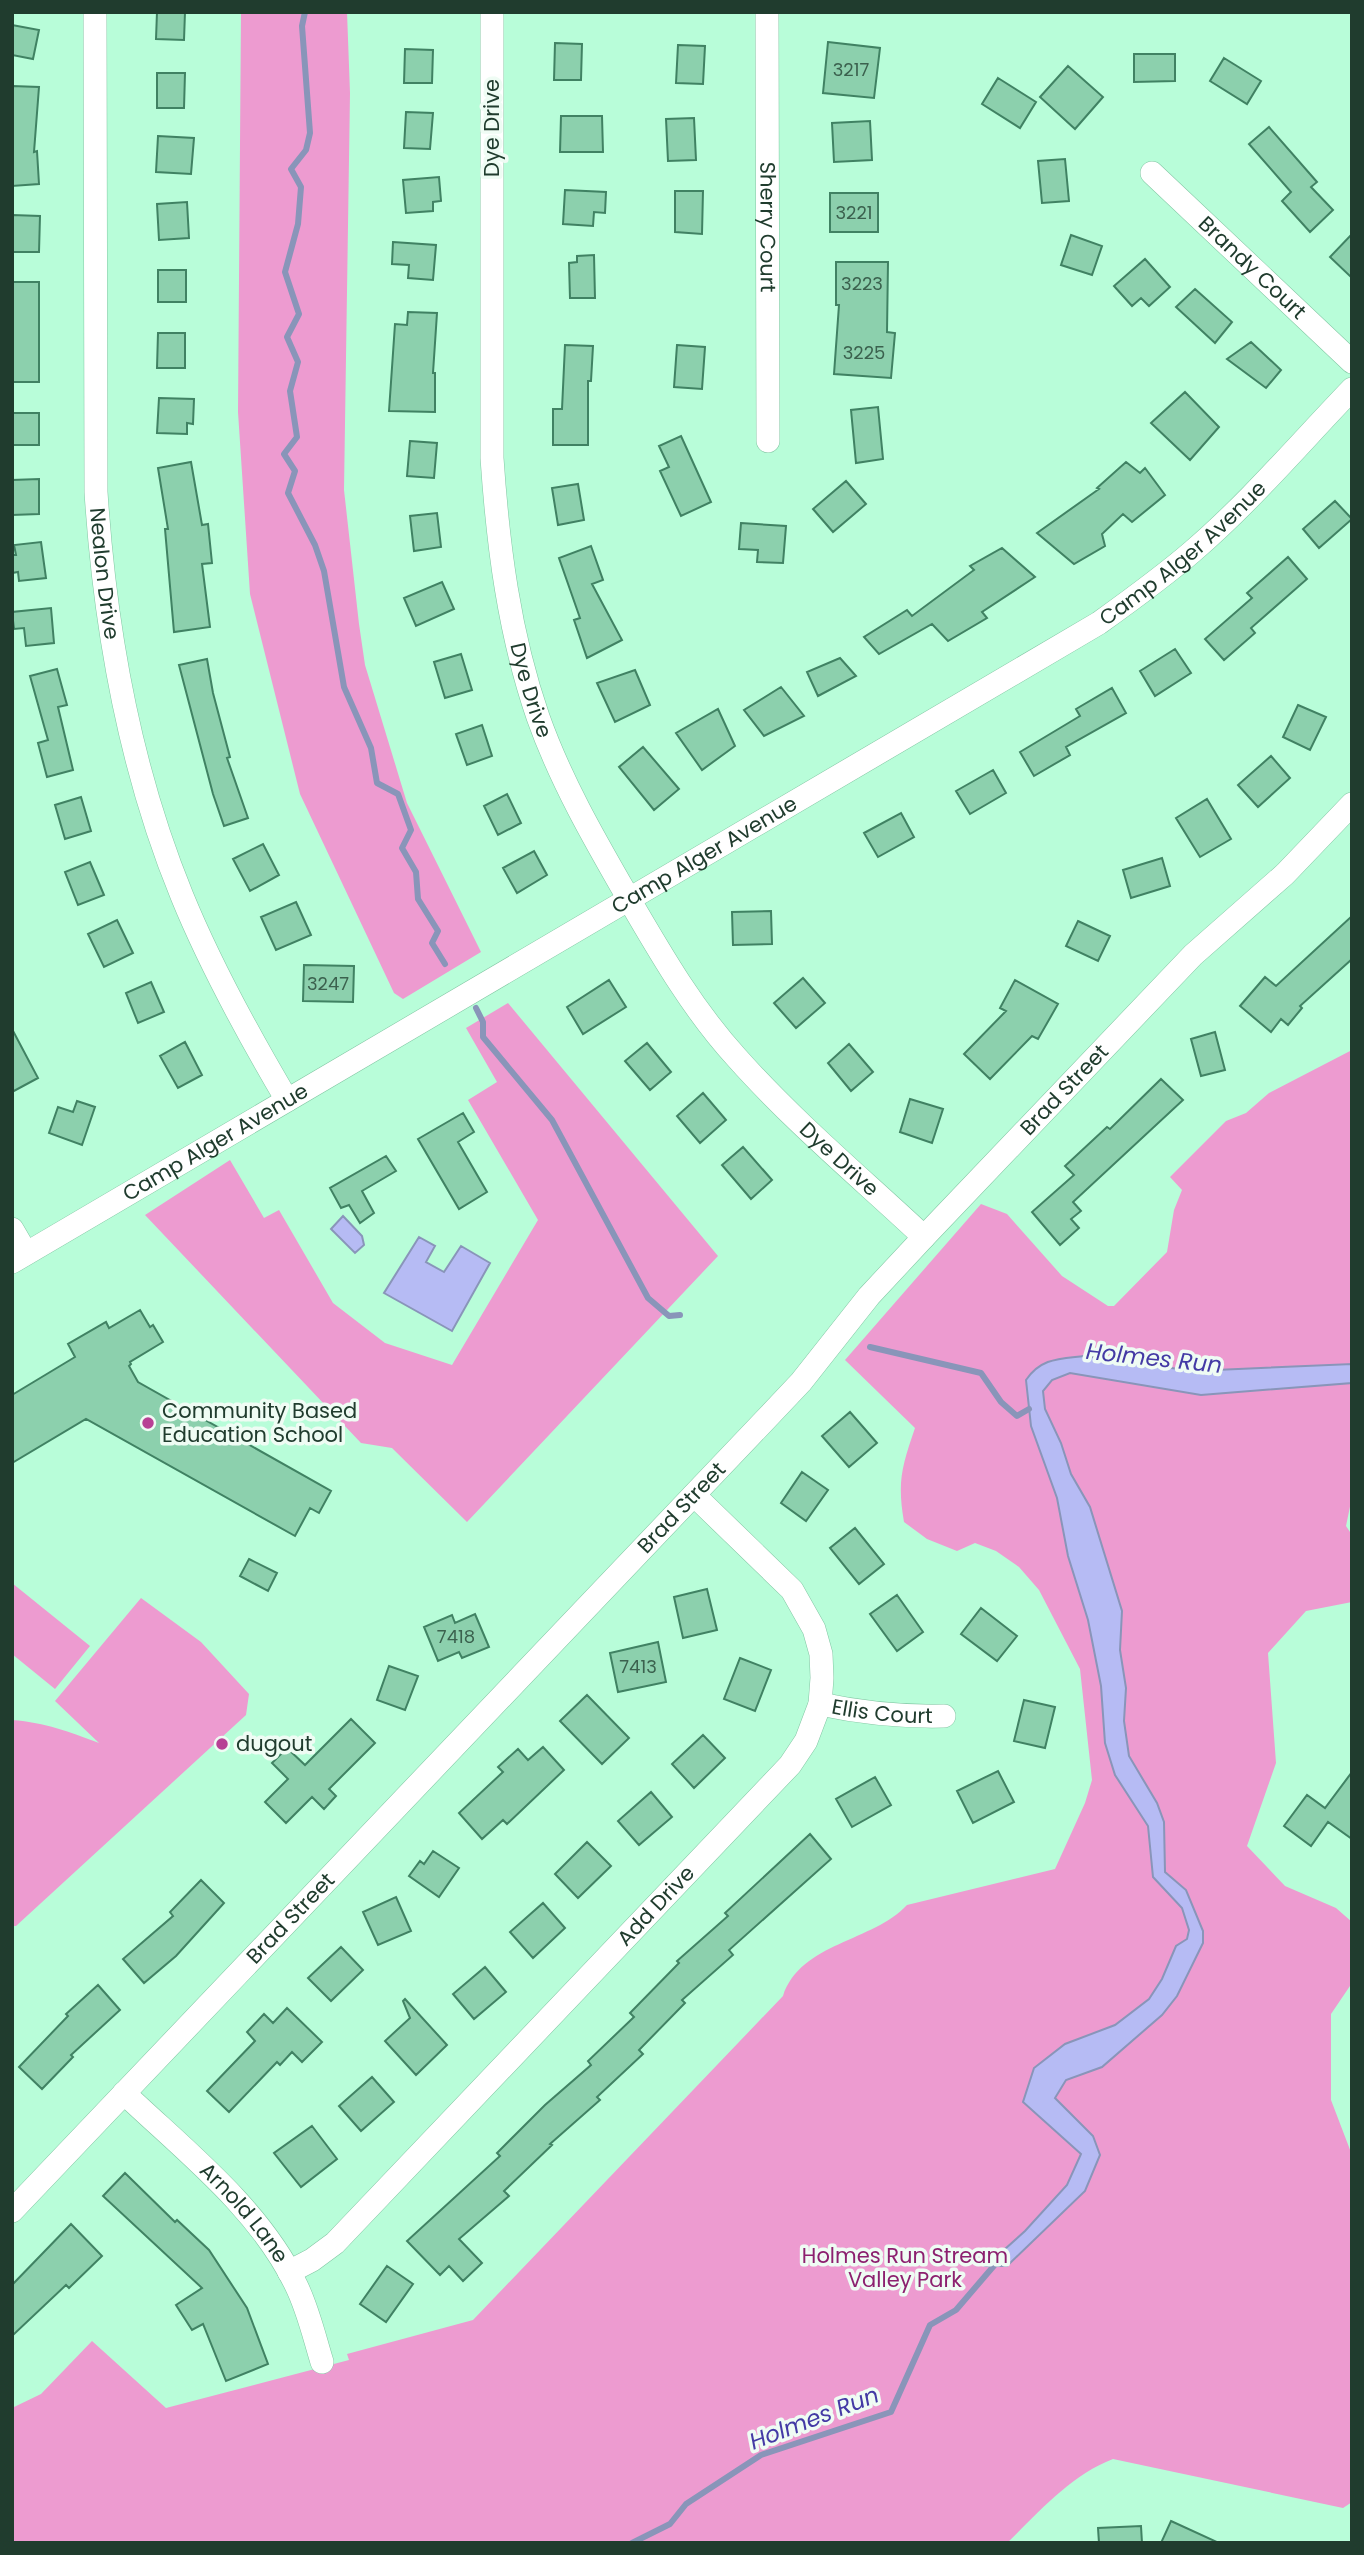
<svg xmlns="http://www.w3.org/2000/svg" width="1364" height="2555" viewBox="0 0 1364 2555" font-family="Poppins,sans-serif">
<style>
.green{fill:#ed9bd0}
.water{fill:#b6bbf4;stroke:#8995b9;stroke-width:2}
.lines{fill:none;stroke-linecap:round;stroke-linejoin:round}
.stream{stroke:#8995b9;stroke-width:6}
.building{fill:#8cd0ad;stroke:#408263;stroke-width:2}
.street-casing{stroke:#82c6a3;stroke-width:24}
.street{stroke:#fff;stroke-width:23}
.poi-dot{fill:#b84095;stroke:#effcf4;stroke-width:2.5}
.labels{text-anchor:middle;stroke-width:7;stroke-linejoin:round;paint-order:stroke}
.number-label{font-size:18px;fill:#3b614e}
.street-label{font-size:21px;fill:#203c2e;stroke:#effcf4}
.poi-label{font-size:21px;fill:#203c2e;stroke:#effcf4;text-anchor:start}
.park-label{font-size:21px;fill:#8c206f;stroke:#effcf4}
.water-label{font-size:23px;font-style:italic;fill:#443aa5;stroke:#effcf4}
</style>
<rect width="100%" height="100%" fill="#b8fdd9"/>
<path class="green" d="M241 12H347L350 93 344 490 359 624 365 665 407 803 481 952 403 999 394 993 300 794 250 594 238 412Z
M508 1003 718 1256 467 1522 392 1448 361 1443 145 1215 230 1160 264 1218 279 1210 333 1303 385 1343 452 1365 538 1220 468 1100 497 1082 466 1028Z
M1352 1050V1497L1346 1526 1352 1535V1602L1306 1611 1268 1653 1276 1763 1247 1846 1285 1886 1336 1908 1352 1922V1983L1331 2014V2100L1352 2155V2502L1343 2508 1113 2459C1071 2475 1039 2512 1007 2543H12V2408L41 2394 92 2341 166 2408 349 2360 347 2354 473 2320 783 1996C801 1942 873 1942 907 1905L1055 1869 1085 1803 1092 1780 1080 1669 1039 1590 1019 1567 996 1551 975 1543 957 1551 927 1539 904 1522C897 1482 902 1466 915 1428L845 1360 981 1204 1007 1214 1062 1276 1108 1306H1114L1167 1252 1174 1210 1182 1190 1170 1177 1226 1121 1246 1113 1269 1093Z
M12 1583 90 1646 55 1689 12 1654Z
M141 1598 201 1642 249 1694 246 1715 16 1926H12V1720C47 1723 67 1731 99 1743L55 1701Z"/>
<path class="water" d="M343 1216 362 1236 364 1245 355 1253 331 1229Z
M419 1237 435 1246 426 1262 444 1272 461 1246 490 1263 452 1331 384 1293Z
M1084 1356 1193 1371 1352 1364V1383L1201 1395 1070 1373 1052 1380 1043 1391 1045 1409 1061 1443 1071 1474 1090 1507 1122 1611 1120 1650 1126 1688 1124 1721 1129 1756 1157 1803 1164 1822 1165 1872 1186 1890 1203 1931V1943L1177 1996 1162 2015 1102 2067 1066 2080 1055 2098 1093 2136 1100 2155 1085 2191 1007 2266H986L1025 2231 1067 2185 1081 2154 1023 2102 1034 2068 1065 2044 1115 2025 1149 1999 1162 1979 1176 1946 1187 1939 1189 1930 1182 1908 1153 1877 1148 1826 1115 1775 1105 1743 1101 1686 1088 1620 1068 1556 1057 1498 1031 1426 1026 1380C1041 1358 1059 1359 1084 1356Z"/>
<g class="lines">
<path class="stream" d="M305 12 302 26 310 133 306 150 291 169 301 187 298 224 285 272 299 314 287 337 298 362 290 391 297 437 284 454 295 471 288 493 315 545 324 571 344 687 371 748 377 783 398 794 411 830 402 848 416 872 418 899 438 931 432 943 445 964
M476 1008 483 1022V1037L552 1120 648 1298 669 1316 680 1315
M870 1347 981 1373 1001 1402 1017 1416 1029 1409
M632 2543 670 2524 686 2504 761 2455 891 2412 930 2325 956 2310 998 2261"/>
</g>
<path class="building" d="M157 12H185L184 40 156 39Z
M12 25 39 30 33 59 12 55Z
M828 42 880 48 874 98 823 93Z
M555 43 582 44 581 80H554Z
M678 45 705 46 703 84 676 83Z
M405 49 433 50 432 83H404Z
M1134 54H1175V81L1134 82Z
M1224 58 1261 81 1247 104 1210 81Z
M1068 66 1103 97 1075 129 1040 97Z
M157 73H185L184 108H157Z
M998 78 1036 102 1020 128 982 104Z
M12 86 39 87 34 152 37 151 39 184 12 186Z
M406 112 433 113 430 149 404 148Z
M561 116H602L603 152H560Z
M694 118 696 160 668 161 666 119Z
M870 121 872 160 834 162 832 123Z
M1269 127 1317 182 1311 187 1333 210 1310 232 1282 201 1291 192 1249 144Z
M158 136 194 138 191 174 156 172Z
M1065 159 1069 201 1042 203 1038 161Z
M439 177 441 201 433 202V211L406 213 403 180Z
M565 190 606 192 605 213 594 212 593 226 563 224Z
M675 191H703L702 234 675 232Z
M830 193H878V232H830Z
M187 202 189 238 159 240 157 204Z
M12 215 40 216 39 252H12Z
M1352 234V278L1330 257Z
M1071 235 1102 246 1092 275 1061 265Z
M393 242 436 245 433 280 408 278 409 265 392 264Z
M594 255 595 298H570L569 263 577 262V256Z
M1145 259 1170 287 1149 306 1141 298 1132 306 1114 286Z
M836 262H888L887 332 895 333 891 378 834 374 839 305H836Z
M158 270H186V302H158Z
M12 282H39V382H12Z
M1195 289 1232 322 1215 343 1176 307Z
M408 312 437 313 433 373H435V412L389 411 395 324 407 325Z
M158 333H185V368H157Z
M1251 342 1281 370 1266 388 1227 359Z
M565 345 593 346 591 381H588V445H553V409H562Z
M677 345 705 347 702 389 674 387Z
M1185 392 1219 427 1190 460 1151 423Z
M159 398 194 399 193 424 187 423V434L157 433Z
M878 407 883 459 856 463 851 410Z
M12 413H39V445H12Z
M681 436 711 502 681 516 660 471 669 467 659 446Z
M410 441 437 443 434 478 407 476Z
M191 462 202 525 208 524 212 563 202 564 210 627 174 632 165 529H168L158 468Z
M1126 462 1140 473 1145 468 1165 495 1132 522 1123 514 1102 534 1105 546 1074 564 1037 533 1099 489 1097 488Z
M39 479V514L12 515V480Z
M846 481 866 504 833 532 813 509Z
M578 484 584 520 558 525 552 488Z
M1335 501 1352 519 1319 548 1303 529Z
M437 513 441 547 414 551 410 516Z
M741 523 786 526 783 563 757 562 758 550 739 549Z
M41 542 46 578 19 581 18 572 12 573V555H16L14 545Z
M591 546 603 580 592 584 622 640 587 658 574 620 580 618 559 558Z
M1002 548 1035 577 982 612 987 618 948 641 932 624 879 654 864 637 907 610 912 616 974 570 970 566Z
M1288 557 1307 579 1251 628 1255 633 1224 660 1205 639 1252 598 1247 593Z
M442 582 454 609 416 626 404 598Z
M51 608 54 643 26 646 24 628 14 629 12 612Z
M1175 649 1191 673 1155 696 1140 671Z
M461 654 472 690 445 698 434 662Z
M840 658 856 676 818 696 807 672Z
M207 659 213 693 230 757 227 758 248 818 224 826 213 794 179 665Z
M57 669 67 705 58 707 73 770 47 777 38 743 48 740 30 676Z
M635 670 650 705 615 722 597 683Z
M781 687 804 716 764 736 744 710Z
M1112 688 1126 713 1066 747 1070 755 1034 776 1020 752 1080 716 1076 709Z
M1298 705 1326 717 1310 750 1283 737Z
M718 709 735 746 702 770 676 733Z
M482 725 492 756 467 765 456 734Z
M643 747 679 789 654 810 619 767Z
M1271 756 1290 778 1258 807 1238 785Z
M993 770 1006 793 970 814 956 791Z
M507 794 521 823 498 835 484 806Z
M81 797 91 831 65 839 55 805Z
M1207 799 1231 839 1200 857 1176 818Z
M901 813 914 837 878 857 864 833Z
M263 844 279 875 250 891 233 859Z
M534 851 547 875 517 893 503 868Z
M1162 858 1170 886 1131 898 1123 870Z
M90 862 104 895 78 905 65 872Z
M296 902 311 935 276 950 261 917Z
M771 911 772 944 733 945 732 912Z
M1352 916V959L1300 1006 1302 1008 1288 1025 1281 1019 1271 1032 1240 1006 1265 977 1276 986Z
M117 920 133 953 104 967 88 934Z
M1078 921 1110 936 1098 961 1066 946Z
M304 965 354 966 353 1002 303 1001Z
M803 978 825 1003 796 1028 774 1003Z
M609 980 626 1007 583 1034 567 1007Z
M1015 980 1058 1004 1038 1039 1032 1036 990 1079 964 1054 1006 1011 1000 1008Z
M151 982 164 1012 138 1023 126 993Z
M12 1029 38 1078 12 1092Z
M1215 1032 1225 1070 1201 1076 1191 1039Z
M185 1042 202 1075 178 1088 160 1056Z
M647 1043 671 1072 650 1090 625 1061Z
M849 1044 873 1072 851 1091 828 1063Z
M1161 1079 1183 1100 1073 1202 1081 1211 1071 1219 1079 1228 1060 1245 1032 1212 1074 1175 1065 1166 1107 1127 1110 1129Z
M703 1093 726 1120 700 1143 677 1116Z
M910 1099 943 1109 932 1143 900 1132Z
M77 1101 95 1107 82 1145 49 1133 58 1107 73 1112Z
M463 1113 474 1132 458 1142 487 1192 459 1209 418 1139Z
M743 1147 772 1180 751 1199 722 1165Z
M386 1156 396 1171 362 1191 374 1213 360 1223 349 1205 341 1208 330 1188Z
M140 1310 150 1327 153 1325 163 1342 130 1362 131 1364 129 1366 138 1382 331 1491 319 1513 310 1508 295 1536 86 1419 12 1463V1395L75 1357 68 1344 106 1322 109 1328Z
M850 1412 877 1443 849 1467 822 1436Z
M802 1472 828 1490 806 1521 781 1503Z
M855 1528 884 1564 859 1584 830 1548Z
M249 1559 277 1573 268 1591 240 1576Z
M707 1589 717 1630 683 1638 674 1597Z
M897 1595 923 1632 897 1651 870 1614Z
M981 1608 1017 1636 997 1661 961 1634Z
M475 1614 489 1647 462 1658 459 1652 438 1661 424 1627 452 1615 455 1623Z
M658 1642 666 1682 618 1692 610 1653Z
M740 1658 771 1670 755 1711 724 1699Z
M389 1666 418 1676 405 1710 377 1700Z
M587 1695 629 1738 602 1764 560 1721Z
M1024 1700 1055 1707 1045 1748 1014 1741Z
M351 1719 375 1743 329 1789 336 1796 324 1809 312 1797 286 1823 265 1802 288 1779 272 1763 287 1748 305 1765Z
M703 1735 725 1758 694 1788 672 1764Z
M543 1747 564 1770 507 1824 503 1820 482 1839 459 1813 503 1772 498 1767 518 1749 528 1760Z
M998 1771 1014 1802 973 1823 957 1791Z
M1352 1772V1839L1328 1822 1311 1846 1284 1826 1307 1795 1325 1808Z
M875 1777 891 1805 852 1827 836 1799Z
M651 1792 672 1817 639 1845 618 1821Z
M810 1834 831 1859 729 1950 733 1955 682 2000 685 2003 639 2050 643 2054 597 2097 600 2100 550 2144 552 2145 504 2191 509 2196 459 2239 482 2263 463 2281 449 2266 440 2275 407 2241 500 2156 497 2153 545 2105 591 2065 588 2061 634 2017 630 2013 679 1963 677 1961 728 1916 725 1913Z
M587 1842 611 1866 578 1898 555 1874Z
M433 1851 459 1868 439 1897 409 1876 420 1861 424 1864Z
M201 1880 224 1903 176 1956 144 1983 123 1959 173 1916 170 1912Z
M396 1897 411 1931 378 1945 363 1912Z
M543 1903 565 1928 533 1958 510 1932Z
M341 1947 363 1970 331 2001 308 1978Z
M485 1967 506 1992 474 2019 453 1994Z
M98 1985 120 2010 71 2055 73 2057 42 2089 19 2067 68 2016 66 2014Z
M405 1999 447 2045 416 2075 385 2041 410 2018 403 2001Z
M287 2008 322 2042 302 2062 292 2052 280 2065 277 2062 229 2112 207 2091 255 2041 247 2032 264 2014 273 2023Z
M372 2077 394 2102 361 2131 339 2106Z
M312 2126 337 2159 301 2187 274 2153Z
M125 2173 175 2222 177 2220 209 2250 247 2308 268 2364 226 2381 203 2324 192 2330 176 2305 202 2288 103 2196Z
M71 2224 102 2256 69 2288 66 2285 12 2336V2285Z
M387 2266 413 2284 386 2322 360 2304Z
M1171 2521 1219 2543H1161Z
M1141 2526 1142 2543H1099L1098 2528Z"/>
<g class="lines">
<g class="street-casing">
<g id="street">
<path id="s1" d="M95 12 96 492C105 630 129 767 182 896 211 967 248 1034 287 1100"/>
<path id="s2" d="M492 12V458C498 546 509 633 538 717 561 782 596 842 630 901 662 956 694 1011 737 1058 794 1122 861 1178 924 1237"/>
<path id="s3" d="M767 12 768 441"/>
<path id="s4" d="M1152 173 1352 362"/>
<path d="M12 1229 26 1253"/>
<path id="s5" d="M12 1262 1099 623C1131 600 1163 577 1193 551 1250 502 1300 443 1352 389"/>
<path id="s6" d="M820 1704C862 1713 901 1717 944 1716"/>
<path id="s7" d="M124 2093C185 2151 259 2208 296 2285 308 2309 314 2336 322 2362"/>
<path id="s8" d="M12 2211 766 1419 801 1382 869 1296 924 1237 1193 955 1285 874 1352 804"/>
<path id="s9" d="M289 2272 312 2260 335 2243 790 1765 806 1741 820 1704 822 1678 821 1654 814 1629 792 1590 694 1495"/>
</g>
</g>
<use href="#street" class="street"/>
</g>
<g class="poi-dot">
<circle cx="148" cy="1423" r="7"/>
<circle cx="222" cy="1744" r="7"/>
</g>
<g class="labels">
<g class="number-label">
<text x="851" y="76">3217</text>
<text x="854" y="219">3221</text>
<text x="862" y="290">3223</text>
<text x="864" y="359">3225</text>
<text x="328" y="990">3247</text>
<text x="456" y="1643">7418</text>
<text x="638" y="1673">7413</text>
</g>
<g class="street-label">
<text transform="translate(492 128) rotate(-90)" y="7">Dye Drive</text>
<text dy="7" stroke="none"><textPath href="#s3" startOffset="215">Sherry Court</textPath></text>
<text dy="7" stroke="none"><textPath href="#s4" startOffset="138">Brandy Court</textPath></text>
<text dy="7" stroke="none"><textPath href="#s5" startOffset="1370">Camp Alger Avenue</textPath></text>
<text dy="7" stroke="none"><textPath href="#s1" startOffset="562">Nealon Drive</textPath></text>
<text dy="7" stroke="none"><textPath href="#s2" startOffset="682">Dye Drive</textPath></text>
<text dy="7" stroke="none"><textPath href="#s5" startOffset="803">Camp Alger Avenue</textPath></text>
<text dy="7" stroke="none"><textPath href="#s8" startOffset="1538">Brad Street</textPath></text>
<text dy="7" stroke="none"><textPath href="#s5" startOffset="236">Camp Alger Avenue</textPath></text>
<text dy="7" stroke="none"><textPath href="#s2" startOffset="1250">Dye Drive</textPath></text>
<text dy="7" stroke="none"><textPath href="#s8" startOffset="971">Brad Street</textPath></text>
<text dy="7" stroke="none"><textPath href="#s6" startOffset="63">Ellis Court</textPath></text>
<text dy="7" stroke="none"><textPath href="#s9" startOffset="520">Add Drive</textPath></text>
<text dy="7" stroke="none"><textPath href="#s8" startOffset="404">Brad Street</textPath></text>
<text dy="7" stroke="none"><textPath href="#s7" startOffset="170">Arnold Lane</textPath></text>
</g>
<g class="poi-label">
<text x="162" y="1418">Community Based<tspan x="162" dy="24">Education School</tspan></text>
<text x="236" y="1751">dugout</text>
</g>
<g class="park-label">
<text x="905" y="2263">Holmes Run Stream<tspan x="905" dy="24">Valley Park</tspan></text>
</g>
<g class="water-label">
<text transform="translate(1154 1358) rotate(6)" y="8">Holmes Run</text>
<text transform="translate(814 2418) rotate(-21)" y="8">Holmes Run</text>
</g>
</g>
<rect width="1364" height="2555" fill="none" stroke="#203c2e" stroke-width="28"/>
</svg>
